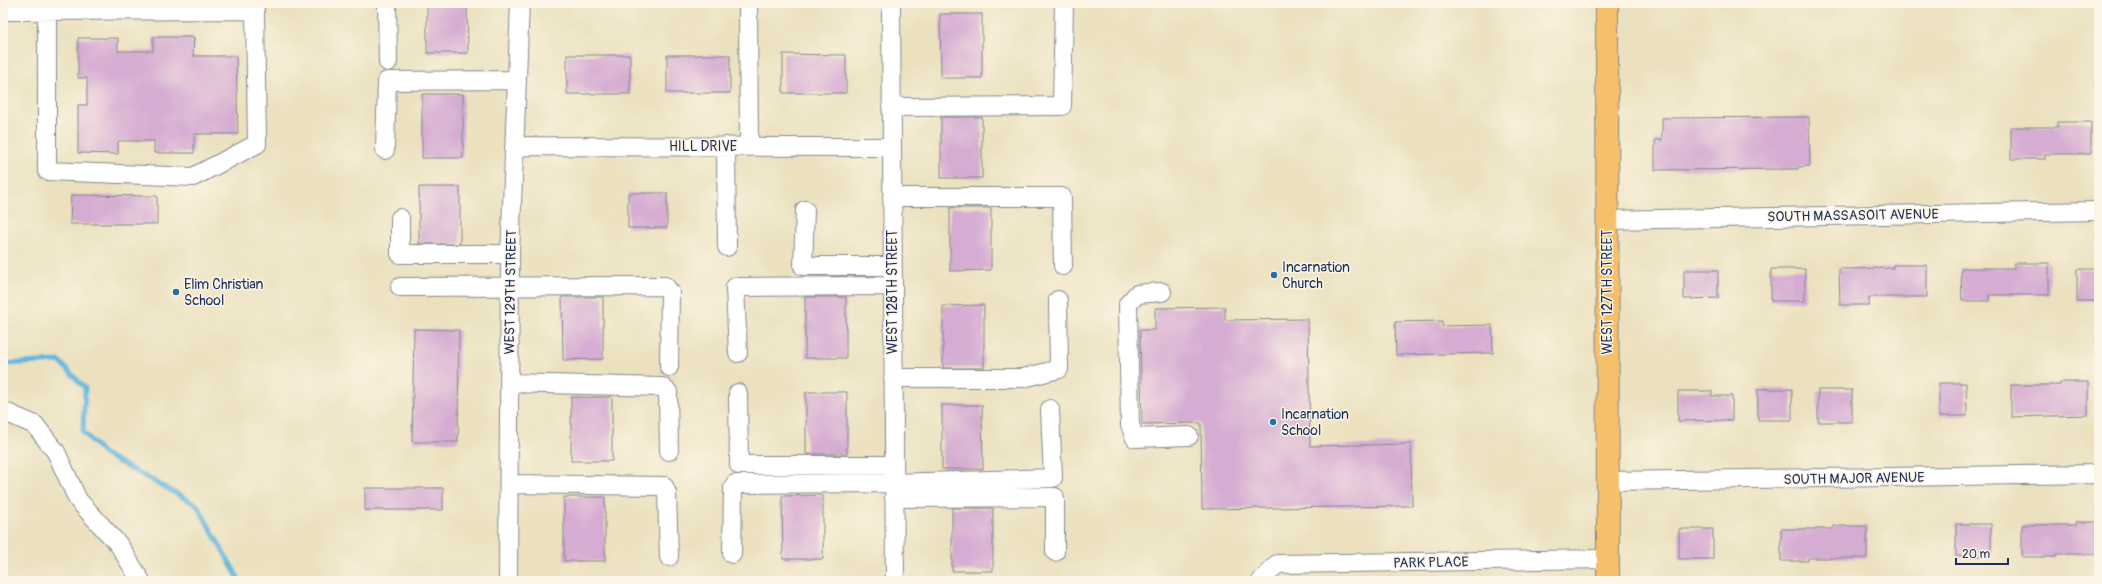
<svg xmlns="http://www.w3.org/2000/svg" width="2102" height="584" viewBox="0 0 2102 584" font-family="Pangolin,sans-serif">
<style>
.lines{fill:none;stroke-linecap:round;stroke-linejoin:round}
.stream{stroke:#61b5dd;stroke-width:5}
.building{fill:#d5acd2}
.minor-casing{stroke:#83888e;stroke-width:20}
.major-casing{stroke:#83888e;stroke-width:24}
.minor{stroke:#fff;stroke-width:18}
.major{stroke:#f6c06b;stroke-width:22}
.poi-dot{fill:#1f6fb2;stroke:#fcf5e5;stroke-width:1.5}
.labels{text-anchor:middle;stroke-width:3;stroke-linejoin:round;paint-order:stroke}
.street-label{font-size:14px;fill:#1b2f5e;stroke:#fcf5e5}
.poi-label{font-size:14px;fill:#1b2f5e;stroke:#fcf5e5;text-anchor:start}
</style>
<rect width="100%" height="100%" fill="#fcf5e5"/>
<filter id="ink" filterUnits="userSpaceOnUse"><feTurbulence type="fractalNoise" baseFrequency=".025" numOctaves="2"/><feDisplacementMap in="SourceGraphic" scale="8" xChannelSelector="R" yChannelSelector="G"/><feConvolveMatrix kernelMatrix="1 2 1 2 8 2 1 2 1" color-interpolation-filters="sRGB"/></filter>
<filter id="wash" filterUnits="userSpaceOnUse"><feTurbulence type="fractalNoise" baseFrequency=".012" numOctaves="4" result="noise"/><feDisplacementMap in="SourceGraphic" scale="16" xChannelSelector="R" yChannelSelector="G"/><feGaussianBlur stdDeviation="0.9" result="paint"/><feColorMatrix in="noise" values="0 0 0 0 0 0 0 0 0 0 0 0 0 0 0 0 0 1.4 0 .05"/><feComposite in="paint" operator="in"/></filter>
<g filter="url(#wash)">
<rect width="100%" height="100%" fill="#ebe1bf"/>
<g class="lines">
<path class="stream" d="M3 364 59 361 85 388 83 432 104 454 197 505 240 581"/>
</g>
<g id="blocks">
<path class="building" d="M427 3H467L468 53H427Z
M940 14H982V78H941Z
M153 37H194L193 56H236L238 134H194V153H154V141H118V154L78 153V105H87V78H78V38H118V51H153Z
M783 54 846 55V93H783Z
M567 55H630V94H567Z
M667 55H730V93H667Z
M422 94H463V158H422Z
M941 117H982V178H941Z
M1809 117 1810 166 1798 167V169L1655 170V140H1662V118Z
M2057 122H2091V154H2045V159H2011V127H2057Z
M419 187H460V244H419Z
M628 193H667V228H628Z
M71 195 157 196V224H70Z
M950 208H991V270L950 271Z
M2014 263H2049V295H1989V301H1962L1961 268H2014Z
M1893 265H1927V297H1869V305H1840L1839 269 1893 268Z
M1771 269H1805V301H1771Z
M2077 269H2099V301H2077Z
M1684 270H1718V298L1684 299Z
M562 297H603V359L563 360Z
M805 297H846V358H805Z
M984 305V368H943V306Z
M1225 307V320L1308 319 1310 446 1411 444 1412 506 1202 509 1201 423 1142 424 1140 330H1155V308Z
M1442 321V326L1492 325 1493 353 1396 355 1395 322Z
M414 329 459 330 458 442H412Z
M2060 382H2088V415L2011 417V385H2060Z
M1939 383H1966L1967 416H1939Z
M1758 389H1792V420H1758Z
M1818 390H1852V422H1818Z
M1678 391H1712V396H1732V420L1678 421Z
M806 392H847V454H806Z
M571 397H612V461H571Z
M942 405H982L983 469H942Z
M365 488H443V510H365Z
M823 495V559H783L782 496Z
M564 497H605V561H564Z
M952 508H993V571H952Z
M2076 522H2099V554H2056V557H2022V525H2076Z
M1956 524H1991V556H1956Z
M1833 526H1867V558H1808V561H1781V529H1833Z
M1679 529H1713V559H1679Z"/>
</g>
</g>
<g filter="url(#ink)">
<use href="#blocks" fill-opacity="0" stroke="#83888e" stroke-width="1"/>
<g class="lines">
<g class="minor-casing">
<path id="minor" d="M387 3 388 62
M748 3 749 146
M891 3 895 581
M3 11 255 10 257 144 193 177 47 171V11
M891 107 1062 106 1064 3
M514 146 891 147
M726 146 727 247
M385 150 387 81 516 80
M892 197H1062L1063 266
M805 210 803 266H892
M400 218V254H510
M1607 220 2099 211
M400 287 665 286 670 292 669 367
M1162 292 1137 294 1128 304 1130 425 1135 438 1189 436
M738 353 735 287 892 286
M893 378H1023L1059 369 1058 300
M509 383 662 387 668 392 669 451
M738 393 739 465H894
M3 411 35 425 56 452 78 500 119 545 141 581
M1608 481 2099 474
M509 484 664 486 667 493 669 557
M894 498 1055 497V552
M732 554 733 488 735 484 894 483 1053 478 1050 409
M508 581 510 254 520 3
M1261 581 1277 564 1608 559"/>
</g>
<g class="major-casing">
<path id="major" d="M1607 3 1608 581"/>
</g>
<use href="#minor" class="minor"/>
<use href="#major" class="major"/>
</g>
</g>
<g class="poi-dot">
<circle cx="1274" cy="275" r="4"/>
<circle cx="176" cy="292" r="4"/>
<circle cx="1273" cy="422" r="4"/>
</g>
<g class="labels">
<g class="street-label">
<text x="703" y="151">HILL DRIVE</text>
<text transform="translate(1853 215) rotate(-1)" y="5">SOUTH MASSASOIT AVENUE</text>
<text transform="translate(510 292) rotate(-89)" y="5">WEST 129TH STREET</text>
<text transform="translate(892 292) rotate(-90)" y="5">WEST 128TH STREET</text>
<text transform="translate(1607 292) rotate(-90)" y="5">WEST 127TH STREET</text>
<text transform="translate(1854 478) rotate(-1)" y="5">SOUTH MAJOR AVENUE</text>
<text transform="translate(1431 562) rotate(-1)" y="5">PARK PLACE</text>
</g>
<g class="poi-label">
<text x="1282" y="272">Incarnation<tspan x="1282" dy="16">Church</tspan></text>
<text x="184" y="289">Elim Christian<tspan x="184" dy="16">School</tspan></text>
<text x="1281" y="419">Incarnation<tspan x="1281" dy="16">School</tspan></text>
</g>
</g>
<rect width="2102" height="584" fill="none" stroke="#fcf5e5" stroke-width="16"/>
<path d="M1956 558v6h52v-6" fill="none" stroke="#1b2f5e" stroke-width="2"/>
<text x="1962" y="558" font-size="12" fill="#1b2f5e" stroke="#fcf5e5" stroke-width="3" paint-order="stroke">20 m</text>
</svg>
